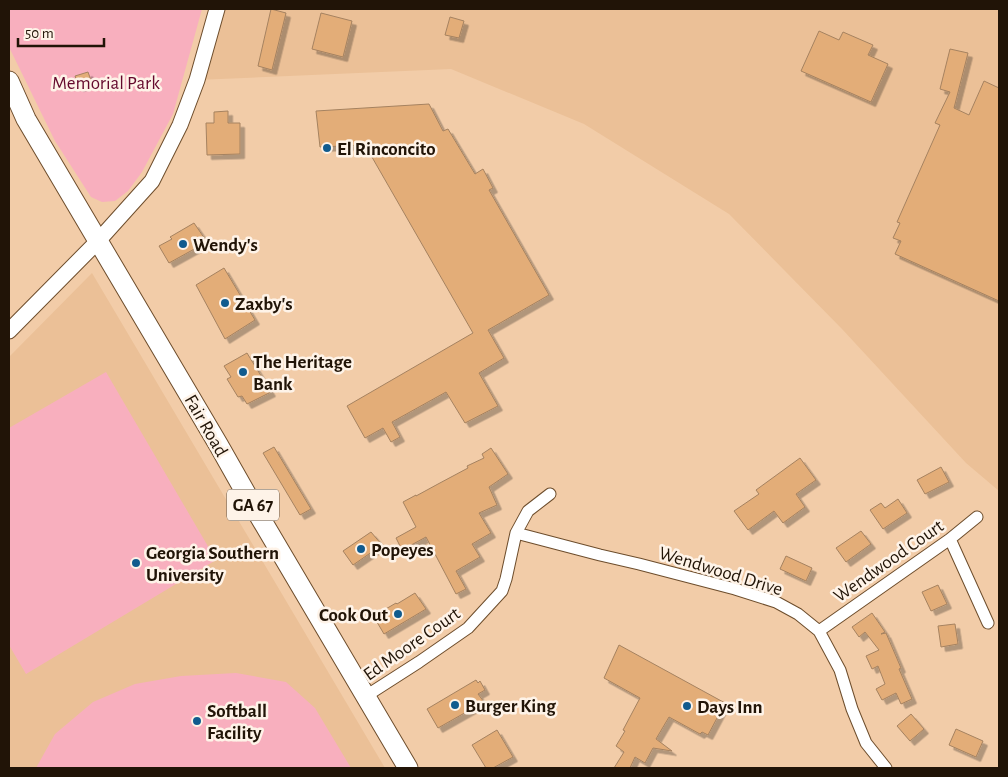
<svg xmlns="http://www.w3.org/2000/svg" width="1008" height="777" viewBox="0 0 1008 777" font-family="'Alegreya Sans',sans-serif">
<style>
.built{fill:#ebc097}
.green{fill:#f8afbe}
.building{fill:#e3ad78;stroke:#a58260;filter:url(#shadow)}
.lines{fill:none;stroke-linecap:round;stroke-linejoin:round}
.minor-casing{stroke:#6d4d2c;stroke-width:13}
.tertiary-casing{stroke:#6d4d2c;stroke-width:17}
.primary-casing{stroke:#6d4d2c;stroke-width:21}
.minor{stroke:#fff;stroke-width:11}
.tertiary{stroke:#fff;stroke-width:15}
.primary{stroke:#fff;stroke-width:19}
.poi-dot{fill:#115b8e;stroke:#fef3e8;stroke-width:2}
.labels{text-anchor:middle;stroke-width:5;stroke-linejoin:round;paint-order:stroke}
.shield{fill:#fef3e8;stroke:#63574a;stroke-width:1}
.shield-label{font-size:18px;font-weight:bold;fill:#211407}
.park-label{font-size:19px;fill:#64082c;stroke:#fef3e8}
.poi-label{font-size:19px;font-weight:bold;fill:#211407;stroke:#fef3e8;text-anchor:start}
.street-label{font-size:19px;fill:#211407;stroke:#fef3e8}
</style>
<defs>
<filter id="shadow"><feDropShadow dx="4.5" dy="4.5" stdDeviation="0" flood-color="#0004"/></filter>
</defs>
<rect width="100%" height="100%" fill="#f2cca8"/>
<path class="built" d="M217 9H999V491L966 463 842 329 729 214 584 124 451 69 197 80Z
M92 273 385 768H9V357Z"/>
<path class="green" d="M9 9H202L173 114 142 172 128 191 115 201 102 202 91 197 55 141 9 47Z
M106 372 216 560 26 674 9 645V428Z
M236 673 286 682 315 708 351 768H36L55 734 93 702 135 684 181 676Z"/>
<path class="building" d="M271 9 286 13 272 70 258 66Z
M321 13 352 21 343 57 312 49Z
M450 17 464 21 459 38 445 35Z
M819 31 839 40 843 32 873 45 868 55 888 64 871 102 801 71Z
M950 49 968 53 954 108 969 115 984 81 999 88V301L895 254 901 241 893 238 900 223 897 222 940 125 935 123 950 92 940 89Z
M88 72 92 83 79 87 75 76Z
M429 104 443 131 448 129 475 174 483 169 493 188 489 190 549 295 488 330 504 358 479 373 498 406 465 423 446 392 392 422 400 437 391 442 383 428 365 438 347 406 473 333 365 145 320 147 316 111Z
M228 111V123H240V154L207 155 206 123H214V112Z
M194 223 207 242 169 263 159 246 172 239 170 237Z
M224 268 255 320 225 339 196 285Z
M247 353 271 392 247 404 242 396 238 397 227 379 231 377 224 366Z
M274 447 311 509 300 515 263 453Z
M491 448 508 474 489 487 497 505 479 513 491 533 472 544 480 557 456 571 466 589 456 594 426 537 402 550 396 538 416 527 403 502 416 495V496L438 484 468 468 467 466 484 458 482 454Z
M800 458 816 480 796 494 805 507 783 523 774 511 748 530 734 511 759 494 756 490Z
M941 467 949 482 925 494 917 480Z
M898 499 907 513 883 529 870 510 881 503 885 508Z
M861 531 871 544 846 562 836 548Z
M371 532 382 545 353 565 343 551Z
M786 556 812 568 806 581 780 569Z
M938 585 947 604 931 611 922 592Z
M415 593 426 609 384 634 374 617 385 612 384 610 396 603 397 604Z
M872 613 885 632 881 634 886 633 901 668 899 669 912 699 901 704 896 693 882 700 876 689 885 684 878 666 872 669 866 656 879 650 865 632 859 637 852 627Z
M955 624 958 644 941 647 938 626Z
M619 645 725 703 708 735 702 732 700 734 669 717 656 739 672 751 653 748 645 763 635 757 630 768H614L624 752 616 746 625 731 623 730 640 698 604 678Z
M476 680 478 683 480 681 485 690 478 694 484 702 438 728 427 709Z
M911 714 924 729 910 741 897 726Z
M956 729 983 741 976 757 949 745Z
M497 730 513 757 493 768H486L472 745Z"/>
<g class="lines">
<g class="minor-casing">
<path id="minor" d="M516 533 600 555 639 564 735 589 776 602 798 614 819 631 840 670 852 709 866 743 886 768
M950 539 988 623
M819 631 950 539 977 517
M366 696 419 662 468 628 502 591 506 579 516 533 528 511 550 494"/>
</g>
<g class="tertiary-casing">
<path id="tertiary" d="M9 331 98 241 152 181 180 125 197 80 217 9"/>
</g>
<g class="primary-casing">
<path id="primary" d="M9 81 26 119 218 444 248 497 408 768"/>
</g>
<use href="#minor" class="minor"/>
<use href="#tertiary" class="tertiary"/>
<use href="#primary" class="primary"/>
</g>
<g class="poi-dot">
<circle cx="327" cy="148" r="5"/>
<circle cx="183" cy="244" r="5"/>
<circle cx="225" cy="303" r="5"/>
<circle cx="243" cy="372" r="5"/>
<circle cx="361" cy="549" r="5"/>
<circle cx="136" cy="563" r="5"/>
<circle cx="398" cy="614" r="5"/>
<circle cx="455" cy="705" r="5"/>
<circle cx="687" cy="706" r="5"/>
<circle cx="197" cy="721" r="5"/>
</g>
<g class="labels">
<rect class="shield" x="227" y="489.5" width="52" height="31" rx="4"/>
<g class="shield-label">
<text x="253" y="511">GA 67</text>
</g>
<g class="park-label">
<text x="106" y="89">Memorial Park</text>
</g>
<g class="poi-label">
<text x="337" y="155">El Rinconcito</text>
<text x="193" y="251">Wendy's</text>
<text x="235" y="310">Zaxby's</text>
<text x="253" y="368">The Heritage<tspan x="253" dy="22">Bank</tspan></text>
<text x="371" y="556">Popeyes</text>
<text x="146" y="559">Georgia Southern<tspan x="146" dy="22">University</tspan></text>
<text x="388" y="621" text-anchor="end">Cook Out</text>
<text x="465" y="712">Burger King</text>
<text x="697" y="713">Days Inn</text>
<text x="207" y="717">Softball<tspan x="207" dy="22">Facility</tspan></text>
</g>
<g class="street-label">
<text transform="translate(207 425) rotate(60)" y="7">Fair Road</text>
<text transform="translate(888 560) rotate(-35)" y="7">Wendwood Court</text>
<text transform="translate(721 570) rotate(17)" y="7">Wendwood Drive</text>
<text transform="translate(411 643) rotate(-35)" y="7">Ed Moore Court</text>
</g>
</g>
<rect width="1008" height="777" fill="none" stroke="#211407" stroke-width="20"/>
<path d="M18 38v8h86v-8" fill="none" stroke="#211407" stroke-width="2.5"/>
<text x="25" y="38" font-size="15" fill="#211407" stroke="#fef3e8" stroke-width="4" paint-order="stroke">50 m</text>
</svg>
